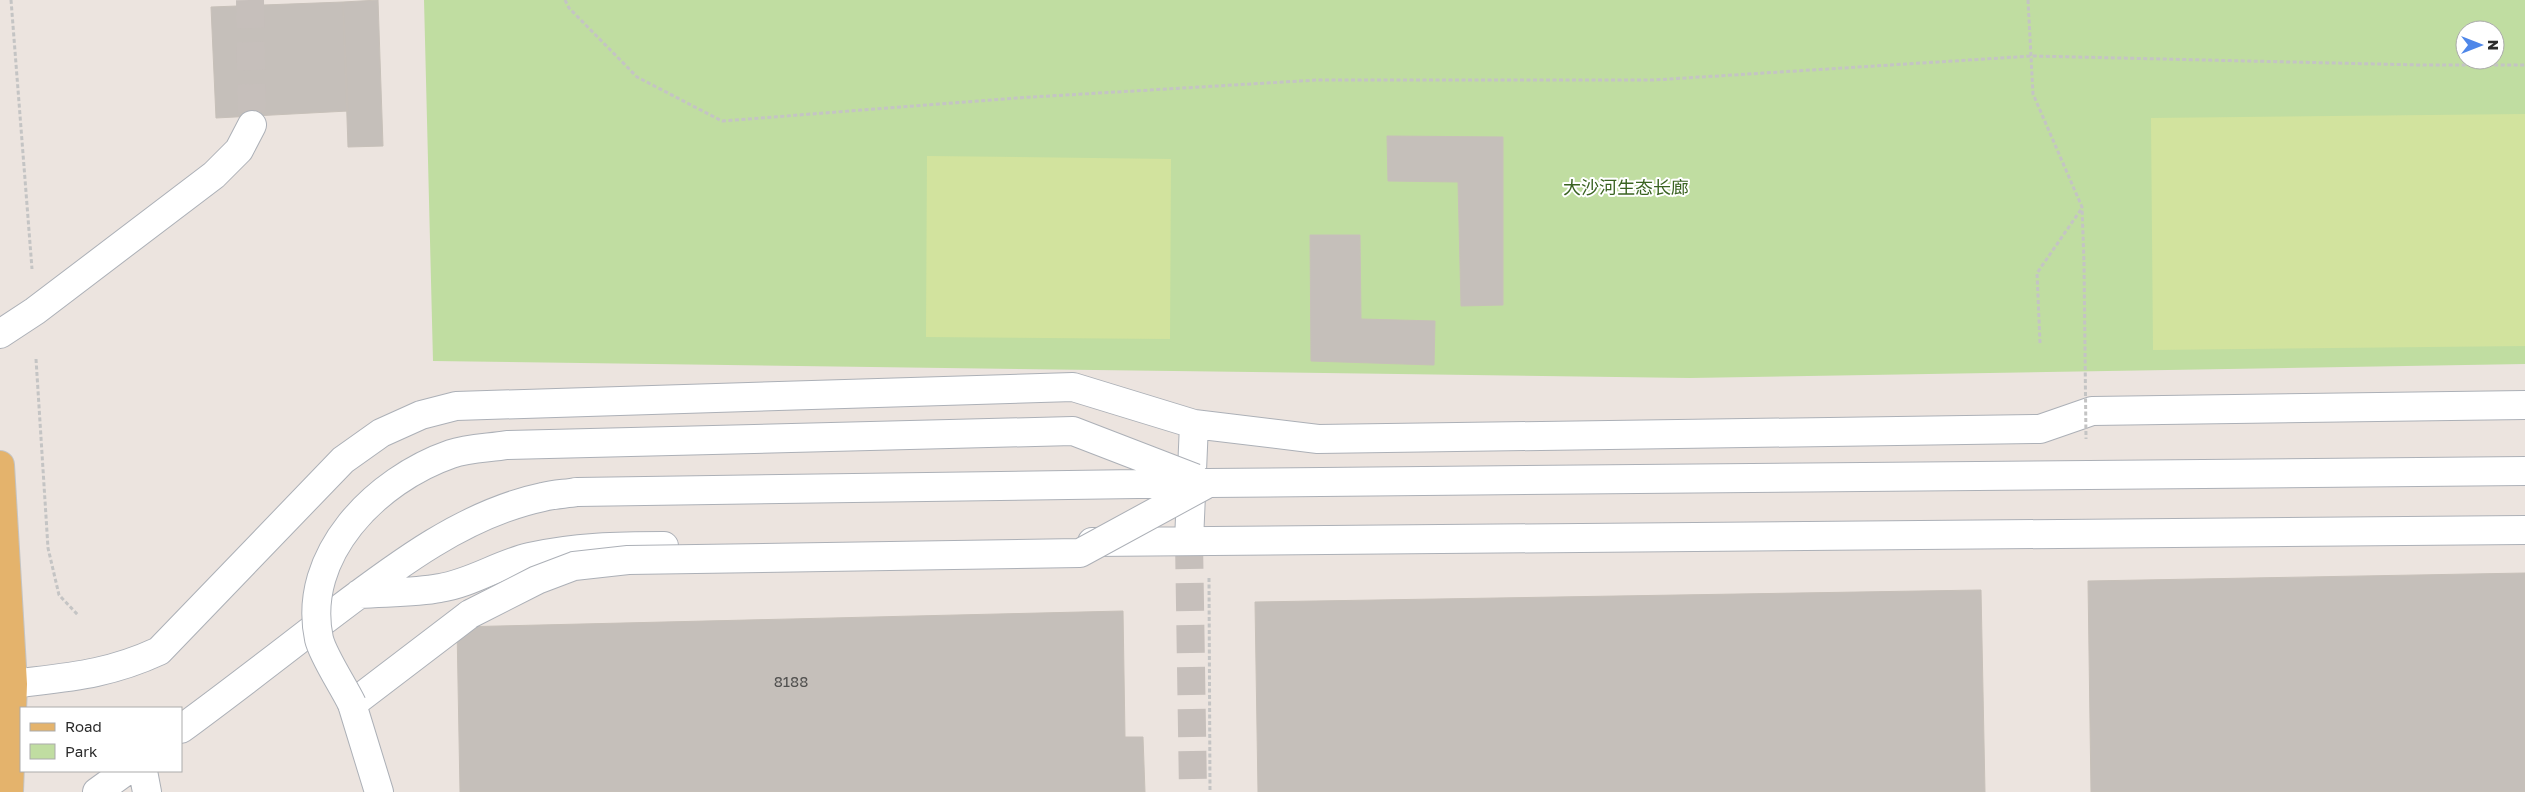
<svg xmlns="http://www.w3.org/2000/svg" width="2525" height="792" viewBox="0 0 2525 792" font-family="'Golos Text','Noto Sans SC',sans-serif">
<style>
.green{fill:#c0dda1;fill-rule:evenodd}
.pitch{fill:#d2e39e}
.building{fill:#c5bfba;stroke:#c7c0b9}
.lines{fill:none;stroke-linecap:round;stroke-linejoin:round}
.minor-tunnel{stroke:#c6bfbb;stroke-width:28;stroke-dasharray:28 14;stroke-linecap:butt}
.minor-casing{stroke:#acb0b7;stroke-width:30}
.major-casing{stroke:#c4c4c4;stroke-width:30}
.path{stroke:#c4c4c4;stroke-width:3;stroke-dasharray:4 2.5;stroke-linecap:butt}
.minor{stroke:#fff;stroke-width:28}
.major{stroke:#e4b36c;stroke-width:28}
.minor-bridge-casing{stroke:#acb0b7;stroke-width:30;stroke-linecap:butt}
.path-bridge{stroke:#c4c4c4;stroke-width:3;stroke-dasharray:4 2.5;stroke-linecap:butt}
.minor-bridge{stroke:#fff;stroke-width:28}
.labels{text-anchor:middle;stroke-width:4;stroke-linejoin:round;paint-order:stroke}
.number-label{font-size:15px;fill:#525150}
.park-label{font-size:18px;fill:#3a6321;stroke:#fff}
</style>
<rect width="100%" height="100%" fill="#ece4df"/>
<path class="green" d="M424 0H2525V364L1690 378 433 361ZM2465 30H2495V60H2465Z"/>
<path class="pitch" d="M2525 114V346L2153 350 2151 118Z
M927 156 1171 159 1170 339 926 337Z"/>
<path class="building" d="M378 0 383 146 348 147 343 2Z
M343 2 348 111 216 118 211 7Z
M1387 136 1503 137V305L1461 306 1458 182 1388 181Z
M1310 235H1360L1361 319 1435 321 1434 365 1311 361Z
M2525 573V792H2091L2088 581Z
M1981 590 1985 792H1258L1255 602Z
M1123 611 1125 737H1143L1145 792H460L457 627Z"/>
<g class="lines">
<path class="minor-tunnel" d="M250 0 252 125
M1189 541 1193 792"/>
<g class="minor-casing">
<path id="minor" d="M0 334 35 311 214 175 239 150 252 125
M1189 541 1194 424
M1092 542 2525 530
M359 594C386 592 414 593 440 588 472 583 499 564 530 557 574 547 619 546 664 546
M13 684C68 677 107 675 159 651L343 460 381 433 421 415 456 406 1073 387 1194 424 1318 439 2040 429 2092 411 2525 405
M181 729C226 696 270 662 314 628 382 577 457 515 543 497 554 494 565 494 577 492
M143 771 147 792
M97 792 126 771
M379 792 352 704 470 614"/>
</g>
<g class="major-casing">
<path id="major" d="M0 465 13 684 9 792"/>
</g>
<path class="path" d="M11 0 32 269
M565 0 569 8 637 77 722 121 1016 98 1317 80H1654L2032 56 2421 65H2525
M2028 0 2033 94 2082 207 2084 262
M2040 343 2037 273 2082 208
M36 359 48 548 59 595 78 615
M1209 578 1210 792"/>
<use href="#minor" class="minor"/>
<use href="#major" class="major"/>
<g class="minor-bridge-casing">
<path id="minor-bridge" d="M577 492 1208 483 2525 471
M470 614 537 580 574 566 628 560 1080 553 1205 485
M352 704C344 687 323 656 319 639 301 555 376 480 451 454 468 448 489 448 507 445L1073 431 1195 478"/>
</g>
<path class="path-bridge" d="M2084 262 2086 439"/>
<use href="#minor-bridge" class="minor-bridge"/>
</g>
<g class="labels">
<g class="number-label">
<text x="791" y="687">8188</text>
</g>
<g class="park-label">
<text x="1626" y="194">大沙河生态长廊</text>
</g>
</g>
<rect x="20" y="707" width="162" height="65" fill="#ffffff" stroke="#ababab"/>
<rect x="30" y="723" width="25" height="8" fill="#e4b36c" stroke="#ababab"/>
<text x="65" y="732" font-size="15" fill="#2c2c2c">Road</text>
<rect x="30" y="744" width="25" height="15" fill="#c0dda1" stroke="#ababab"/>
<text x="65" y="757" font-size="15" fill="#2c2c2c">Park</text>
<g transform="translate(2480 45) rotate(90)"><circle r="24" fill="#ffffff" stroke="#ababab"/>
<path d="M0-4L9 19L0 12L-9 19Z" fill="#4f87e9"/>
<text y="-8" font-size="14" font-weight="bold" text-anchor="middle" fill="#2c2c2c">N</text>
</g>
</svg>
